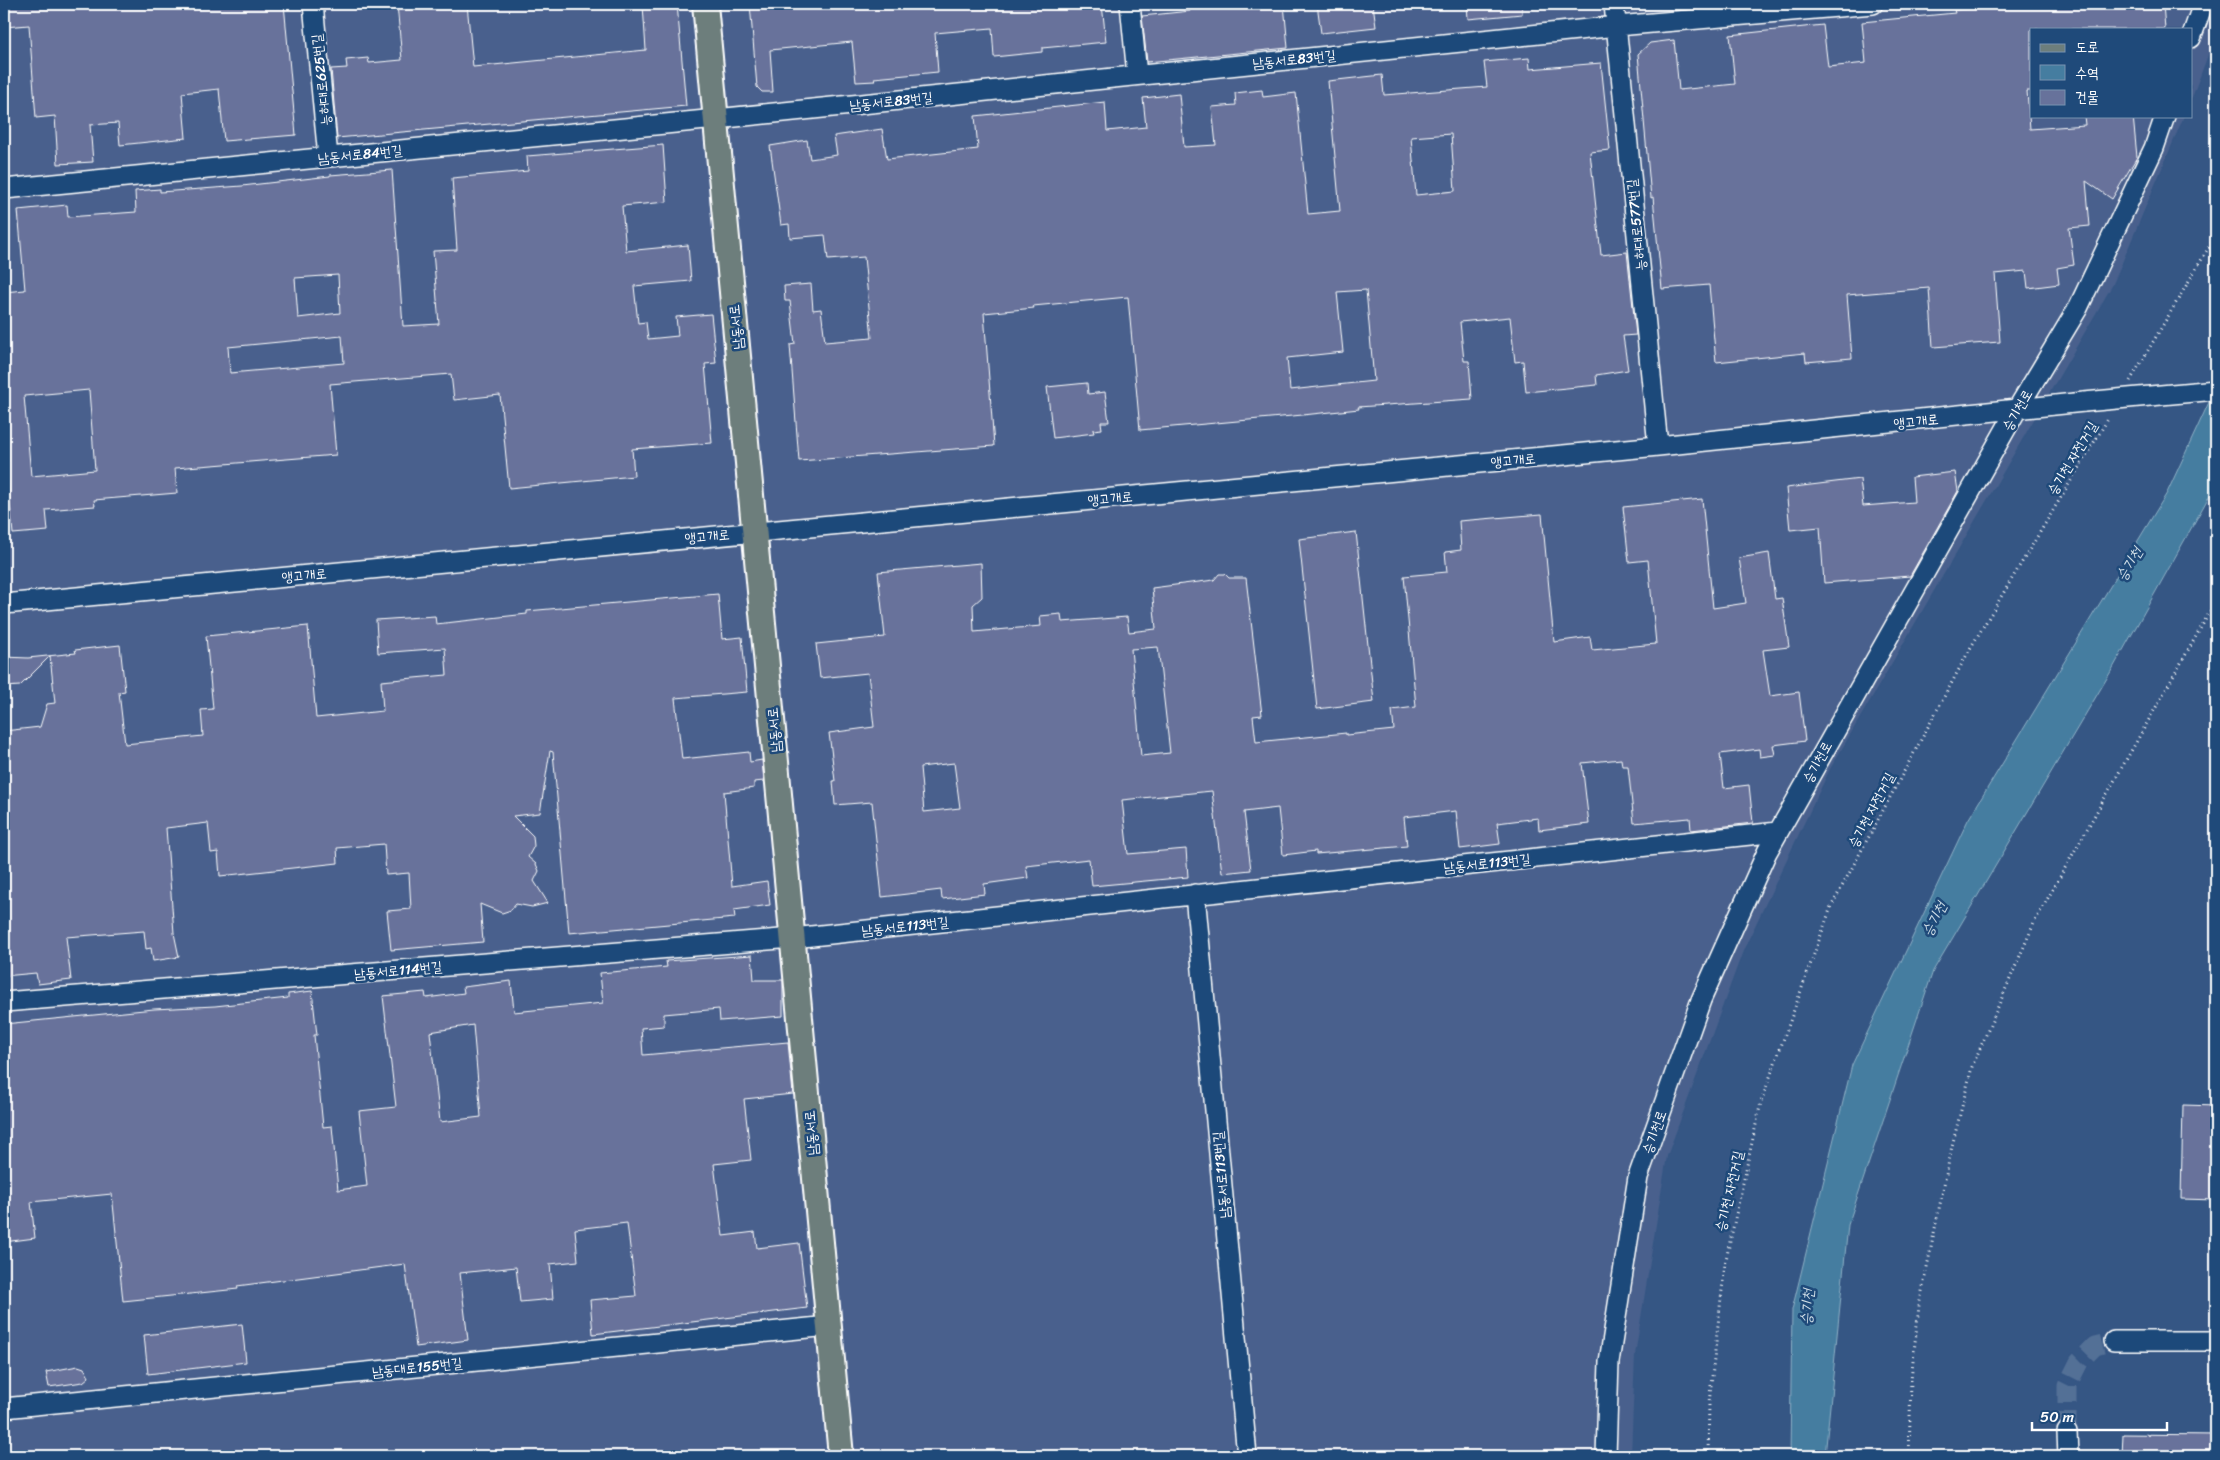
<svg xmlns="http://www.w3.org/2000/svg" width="2220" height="1460" viewBox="0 0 2220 1460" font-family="Sriracha,'Poor Story',sans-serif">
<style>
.built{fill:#48618d}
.water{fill:#457da0;stroke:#8fb1c6}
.building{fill:#67729b;stroke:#fff;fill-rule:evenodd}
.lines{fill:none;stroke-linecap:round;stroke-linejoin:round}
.minor-tunnel{stroke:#536f96;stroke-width:19;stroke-dasharray:19 9;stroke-linecap:butt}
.minor-casing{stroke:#fff;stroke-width:22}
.major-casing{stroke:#fff;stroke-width:28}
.path{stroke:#fff;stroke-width:3;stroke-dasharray:1 4;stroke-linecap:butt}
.minor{stroke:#1f4a7a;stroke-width:19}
.major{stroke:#6d7e7c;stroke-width:24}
.minor-bridge-casing{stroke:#fff;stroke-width:22;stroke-linecap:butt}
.minor-bridge{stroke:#1f4a7a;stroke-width:19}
.labels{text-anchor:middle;stroke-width:5;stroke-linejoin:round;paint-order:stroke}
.street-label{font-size:14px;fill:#fff;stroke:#1f4a7a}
.water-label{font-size:15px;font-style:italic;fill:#d0dee7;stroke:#1f4a7a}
</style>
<rect width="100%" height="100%" fill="#355684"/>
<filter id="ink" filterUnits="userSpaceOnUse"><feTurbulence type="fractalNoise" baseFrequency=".02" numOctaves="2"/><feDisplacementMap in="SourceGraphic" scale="10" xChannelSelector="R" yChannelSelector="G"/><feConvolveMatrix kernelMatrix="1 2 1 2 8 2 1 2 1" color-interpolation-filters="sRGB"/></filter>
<g filter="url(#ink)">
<path class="built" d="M4 4H2216V34L2191 100V29H2031V116H2184L2113 284 1830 769 1743 951 1667 1156 1635 1355 1631 1456H4Z"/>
<path class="water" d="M2216 387V484L2113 668 1933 971 1848 1225 1825 1456H1790L1792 1310 1852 1065 1968 820 2167 493Z"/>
<path class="building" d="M4 4H284L296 135 224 141 219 89 182 93 186 138 120 145 118 123 90 125 93 162 58 164 55 116 36 118 29 25 4 27Z
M397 4H467L473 67 646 50 643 5 677 4 686 106 337 138 331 69 347 68 346 60 368 58 369 63 402 60Z
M750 4H1102L1106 42 1042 48V52L994 57 992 28 935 33 938 72 874 78 875 81 856 82 852 42 770 50 773 92H762L757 87Z
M1189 4H1284L1288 48 1147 62 1142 16 1190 11Z
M1317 4H1373L1376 27 1321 33Z
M1467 4H1522V14L1468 19Z
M2035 4H2163L2165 29H2031V91H2027L2030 129 2085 125 2084 116H2133L2137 157 2112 199 2086 181 2090 226 2069 228 2074 265 2057 268 2059 284 2028 288 2026 271 1995 274 2000 342 1933 347 1929 288 1847 295 1852 358 1806 362 1805 353 1716 362 1709 285 1662 289 1653 197 1651 198 1638 54 1650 43 1674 40 1679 90 1735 84 1730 35 1823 25 1828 67 1866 63 1862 22 1955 13 1954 10Z
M1529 58 1530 69 1601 63 1610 150 1590 152 1601 255 1627 252 1636 335 1623 336 1628 370 1596 375 1597 385 1526 392 1523 361 1515 362 1510 317 1460 322 1464 361H1469L1472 399 1358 407 1359 409 1303 415 1140 430 1128 297 1033 306 1034 308 984 313 994 446 799 461 790 345 795 344 790 301H785L784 286 811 284 813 310 821 309 825 342 872 338 864 257 828 260 825 235 790 238 789 224 781 225 770 146 807 140 810 159 837 155 834 136 882 129 887 159 978 149 975 116 1105 102 1107 131 1146 127 1143 98 1179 94 1184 147 1216 145 1212 107 1236 105 1235 93 1262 90 1263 97 1296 93 1308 214 1340 211 1328 81 1382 75 1384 95 1487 87 1484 62ZM1451 134 1455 191 1416 195 1411 137ZM1366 290 1374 381 1290 390 1287 358 1343 352 1337 292Z
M663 145 667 202 622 206 626 251 688 245 691 281 634 286 638 323 646 322 648 339 678 336 676 317 711 314 716 363 705 364 712 443 632 449 634 476 509 488 500 395 454 400 451 374 330 384 336 455 175 468 177 493 94 500 95 506 46 510 48 531 13 534 6 462H8L4 406V292L25 290 18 210 67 205 68 217 136 212 135 191 160 189V192L242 186 330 176V175L392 170 403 326 439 324 433 251 457 250 452 178 528 171 527 156ZM338 275 340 313 298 318 295 278ZM342 336 344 363 230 373 228 347ZM89 390 95 470 31 476 24 396Z
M1087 383 1088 394 1105 392 1109 422H1101L1102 429 1093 430 1094 433 1053 438 1047 387Z
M1955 472 1958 491 1910 576 1824 583 1820 527 1790 530 1786 488 1860 479 1863 506 1914 502 1912 477Z
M1702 499 1713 608 1746 603 1739 558 1769 553 1775 599 1782 598 1789 647 1763 650 1770 696 1799 692 1805 741 1773 745 1775 755 1760 757 1759 749 1720 754 1724 788 1749 785 1753 823 1691 830 1690 818 1634 823 1628 766H1622L1621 759 1582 763 1589 824 1539 830 1538 818 1497 823 1500 844 1460 849 1456 811 1404 817 1407 846 1316 854V851L1283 855 1278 808 1244 812 1251 870 1222 873 1212 791 1122 800 1128 854 1186 849 1188 877 1092 886 1089 859 1026 866 1028 878 984 884 985 894 942 899 941 890 882 897 872 802 835 805 833 781H835L829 733 874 727 868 673 820 678 816 644 885 637 878 572 981 563 982 597 973 605 974 632 1041 626 1040 616 1061 614 1062 622 1127 617 1129 632 1156 629 1152 588 1214 580 1219 574H1225L1229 578H1246L1262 715 1253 716 1256 742 1346 733V735L1394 730 1392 710 1416 707 1404 576 1447 572 1445 552 1461 550 1459 521 1542 514 1554 642 1590 637 1592 650 1656 644 1648 560 1629 562 1623 507ZM1158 647 1170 753 1141 756 1131 649ZM954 763 960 808 924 812 920 767Z
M1356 532 1374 702 1317 709 1299 539Z
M718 594 722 639 742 637 747 692 675 698 682 759 749 752 750 762 762 760 764 781 754 782V788L724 792 732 886 767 881 770 905 734 910 735 918 569 933 553 752 550 751 540 813 513 816 533 836 534 846 528 857 536 864 539 871 534 881 548 903 532 907 516 904 511 910 502 913 480 904 483 942 391 950 387 911 411 909 409 873 386 875 384 844 337 848 338 863 220 876 218 852 211 853 208 823 166 828 174 933 179 957 153 961 151 948 146 949 144 931 66 937 71 980 38 984 36 973 4 976V796H7L4 767V731L40 727 47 704 55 703 50 656 20 686 4 687V657L28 658 76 653 75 650 120 645 125 691 119 692 125 744 203 736 201 710 213 709 206 636 308 626 316 718 383 711 381 681 447 675 445 648 378 653 376 620 435 616 436 624 527 614V611Z
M752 955 754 980H783V1016L720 1021 719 1009 664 1014V1026L641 1028 643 1055 788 1042 793 1094 744 1099 751 1160 714 1164 723 1236 755 1232 757 1248 799 1243 807 1308 593 1334 590 1300 636 1296 627 1223 575 1229 578 1261 550 1264 553 1299 520 1302 516 1267 460 1273 468 1340 416 1347 405 1264 237 1286 238 1289 123 1301 112 1194 31 1202 35 1238 4 1242V1024L154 1009 215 1006 288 998V994L312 991 317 1035H314L323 1127 332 1126 338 1190 367 1186 359 1111 396 1107 383 996 425 992 426 998 464 993 463 987 511 981 514 1012 603 1003 600 973 667 967 666 961ZM473 1025 481 1117 440 1122 430 1032Z
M2183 1105 2216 1106V1200L2181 1199Z
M242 1324 246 1362 148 1374 144 1335Z
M78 1366 84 1368 89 1377 83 1382 49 1387 46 1372Z
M2123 1434 2216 1435V1456H2122Z"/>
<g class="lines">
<path class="minor-tunnel" d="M2067 1432V1386L2079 1362 2095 1346 2114 1341"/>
<g class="minor-casing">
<path id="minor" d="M313 4 328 157
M1130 4 1137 75
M1614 4 1658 446
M2191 38 2203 4
M4 189 716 119 1617 26 1873 4
M4 604 1658 446 2084 402
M1195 894 1247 1456
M4 1002 793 938 1778 832
M2114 1341H2216
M4 1408 829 1326
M2067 1432 2068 1456
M1606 1456 1609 1362 1638 1177 1701 1000 1767 852 2016 411 2078 308 2154 148 2165 116"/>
</g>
<g class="major-casing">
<path id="major" d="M705 4 841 1456"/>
</g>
<path class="path" d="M2130 381 2216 235
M1708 1456 1709 1403 1725 1264 1761 1102 1831 907 1971 647 2108 419
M1909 1456 1911 1379 1919 1306 1952 1146 1972 1067 2035 921 2216 601"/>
<use href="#minor" class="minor"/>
<use href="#major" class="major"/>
<g class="minor-bridge-casing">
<path id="minor-bridge" d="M2084 402 2216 390"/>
</g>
<use href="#minor-bridge" class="minor-bridge"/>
</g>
</g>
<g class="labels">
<g class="street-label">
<text transform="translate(1294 59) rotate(-6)" y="5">남동서로83번길</text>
<text transform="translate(321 80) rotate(-96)" y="5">능허대로625번길</text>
<text transform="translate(891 101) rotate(-6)" y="5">남동서로83번길</text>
<text transform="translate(360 154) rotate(-6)" y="5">남동서로84번길</text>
<text transform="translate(1636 225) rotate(-96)" y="5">능허대로577번길</text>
<text transform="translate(736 327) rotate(-96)" y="5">남동서로</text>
<text transform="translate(2017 410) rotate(-60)" y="5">승기천로</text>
<text transform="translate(1916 421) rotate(-6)" y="5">앵고개로</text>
<text transform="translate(2072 458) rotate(-59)" y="5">승기천 자전거길</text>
<text transform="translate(1513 460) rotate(-5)" y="5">앵고개로</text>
<text transform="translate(1110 498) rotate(-5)" y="5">앵고개로</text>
<text transform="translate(707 536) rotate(-5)" y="5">앵고개로</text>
<text transform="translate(304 575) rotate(-5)" y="5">앵고개로</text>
<text transform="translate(774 730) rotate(-95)" y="5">남동서로</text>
<text transform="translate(1817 762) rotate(-61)" y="5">승기천로</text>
<text transform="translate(1871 810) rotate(-62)" y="5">승기천 자전거길</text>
<text transform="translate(1487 863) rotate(-6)" y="5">남동서로113번길</text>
<text transform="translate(905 926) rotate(-6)" y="5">남동서로113번길</text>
<text transform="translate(398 970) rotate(-5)" y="5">남동서로114번길</text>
<text transform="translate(1654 1132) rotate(-70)" y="5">승기천로</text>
<text transform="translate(811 1133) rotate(-95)" y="5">남동서로</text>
<text transform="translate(1221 1175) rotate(-95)" y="5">남동서로113번길</text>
<text transform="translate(1729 1191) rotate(-77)" y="5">승기천 자전거길</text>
<text transform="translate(417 1367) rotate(-6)" y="5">남동대로155번길</text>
</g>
<g class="water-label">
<text transform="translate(2129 564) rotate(-59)" y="5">승기천</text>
<text transform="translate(1934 919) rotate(-63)" y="5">승기천</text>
<text transform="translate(1807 1307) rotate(-86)" y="5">승기천</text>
</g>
</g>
<rect width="2220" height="1460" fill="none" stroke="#1f4a7a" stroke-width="20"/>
<rect x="10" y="10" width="2200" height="1440" fill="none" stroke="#fff" stroke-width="2" filter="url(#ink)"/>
<rect x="2030" y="28" width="162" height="90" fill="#1f4a7a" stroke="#7992af"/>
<rect x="2040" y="44" width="25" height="8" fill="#6d7e7c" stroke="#7992af"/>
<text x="2075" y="52" font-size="15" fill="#ffffff">도로</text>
<rect x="2040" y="65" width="25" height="15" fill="#457da0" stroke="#7992af"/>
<text x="2075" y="78" font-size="15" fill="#ffffff">수역</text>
<rect x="2040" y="90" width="25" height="15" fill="#67729b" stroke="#7992af"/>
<text x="2075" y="102" font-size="15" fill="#ffffff">건물</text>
<path d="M2032 1422v8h135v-8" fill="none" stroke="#ffffff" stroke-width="2.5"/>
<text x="2040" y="1422" font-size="15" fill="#ffffff" stroke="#1f4a7a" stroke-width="4" paint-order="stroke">50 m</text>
</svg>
